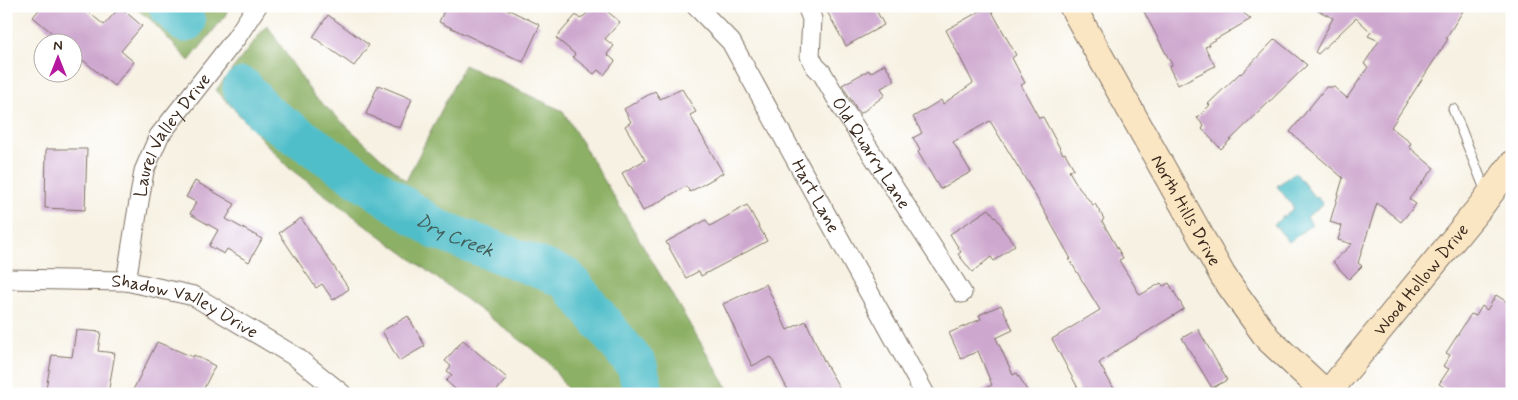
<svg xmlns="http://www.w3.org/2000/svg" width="1518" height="400" viewBox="0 0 1518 400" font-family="Mynerve,sans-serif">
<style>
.forest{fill:#8cb065;stroke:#646d42}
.water{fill:#50bec9;stroke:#467474}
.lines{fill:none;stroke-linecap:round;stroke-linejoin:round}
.river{stroke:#50bec9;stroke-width:41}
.building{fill:#cea7cf}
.lane-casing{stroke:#7c7063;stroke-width:11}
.street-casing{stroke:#7c7063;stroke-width:21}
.secondary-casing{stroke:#7c7063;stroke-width:28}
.lane{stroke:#fff;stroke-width:9}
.street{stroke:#fff;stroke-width:19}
.secondary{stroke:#fbe6c4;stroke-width:26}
.labels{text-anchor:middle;stroke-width:4.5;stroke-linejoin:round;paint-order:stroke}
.street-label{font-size:18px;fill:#3b2a1e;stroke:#fff}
.water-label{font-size:19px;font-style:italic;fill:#425e5a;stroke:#fff}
</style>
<rect width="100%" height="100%" fill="#fff"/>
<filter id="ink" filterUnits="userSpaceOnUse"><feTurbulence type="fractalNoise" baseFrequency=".02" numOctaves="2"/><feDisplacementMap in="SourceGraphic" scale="10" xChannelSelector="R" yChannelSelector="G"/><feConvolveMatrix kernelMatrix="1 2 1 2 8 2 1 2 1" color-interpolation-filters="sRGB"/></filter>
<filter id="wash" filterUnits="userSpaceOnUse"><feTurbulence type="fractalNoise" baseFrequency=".0096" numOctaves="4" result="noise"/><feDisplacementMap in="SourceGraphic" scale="20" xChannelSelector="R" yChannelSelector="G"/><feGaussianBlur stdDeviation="1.12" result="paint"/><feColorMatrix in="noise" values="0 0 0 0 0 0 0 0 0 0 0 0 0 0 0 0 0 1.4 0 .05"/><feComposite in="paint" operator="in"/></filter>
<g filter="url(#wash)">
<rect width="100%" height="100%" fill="#f6f1e2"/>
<path class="forest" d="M132 6H229L225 16 189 61 150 19Z
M267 25 313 95 406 181 464 65 563 111 731 394H571L547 360 289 168 216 90Z"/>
<path class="water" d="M1295 172 1315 198 1317 197 1323 204 1307 217 1312 224 1289 242 1274 224 1294 208 1277 186Z"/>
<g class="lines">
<g class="river">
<path d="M169 6 185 22"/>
<path id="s1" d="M243 88 267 115 436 229 566 278 637 366 644 394"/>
</g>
</g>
<g id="blocks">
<path class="building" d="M42 6H81L104 25 120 7 142 26 121 51 134 62 114 86 72 51V42H63L33 17Z
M446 6H501L540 25 523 62 439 22Z
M596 6H601L620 22 605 39 614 46 607 54 615 61 604 75 598 70 594 74 573 57 575 54 556 38 576 15 580 19Z
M824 6H874L884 25 846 46Z
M989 6 1016 55 1012 58 1025 83 1021 85 1039 118 1043 117 1063 154 1065 153 1074 169 1069 171 1079 188 1093 205 1095 204 1104 219 1102 221 1123 258 1119 260 1140 295 1161 283 1163 286 1169 283 1184 309 1116 351 1099 363 1117 394H1081L1052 339 1100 310 1069 259H1071L1034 193 990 121 953 142 971 172 940 189 918 152 920 150 913 138 922 133 913 117 941 100 943 104 973 83 946 30Z
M1141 6H1235L1251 19 1209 43 1210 45 1205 47 1215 66 1178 85 1169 67 1172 65Z
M1309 6H1466L1446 38 1448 39 1391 127 1411 143 1409 147 1434 168 1409 199 1416 204 1401 222 1377 203 1358 263 1362 266 1349 279 1333 262 1352 244 1338 240 1342 226 1330 222 1343 178 1290 132 1326 87H1334L1347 98 1368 67 1364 64 1379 41 1368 36 1371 32 1356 18 1318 54 1315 52 1333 18Z
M328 15 369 45 354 66 313 37Z
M1275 39 1307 65 1221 149 1202 129 1204 126 1197 118 1210 105 1208 104 1240 73 1241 74Z
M885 64 895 81 881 88 885 95 860 114 842 85 869 70 870 73Z
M378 85 412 99 400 128 366 114Z
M682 89 696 112 690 115 723 173 690 192 686 186 643 211 622 173 645 160 625 126 631 122 624 109 655 91 660 99Z
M46 149H87L85 210 45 208Z
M195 181 235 204 226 219 262 239 249 262 227 249 224 254 209 246 218 230 190 214 196 202 186 197Z
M747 205 767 241 701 276 699 271 686 278 666 242 706 220 710 226Z
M989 209 1003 227 1002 228 1015 245 994 261 991 257 972 272 958 254 961 252 950 234Z
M301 218 349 289 333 300 322 284 316 288 279 233Z
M766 284 787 330 806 321 824 361 843 394H790L771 357 752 366 723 304Z
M1496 295 1512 305V394H1454L1439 384 1449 369 1443 366 1450 355 1446 353 1471 314 1476 316 1482 306 1487 310Z
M1001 305 1013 330 996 338 1013 375 1017 373 1029 394H973L992 385 978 351 961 359 949 333 981 319 979 315Z
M408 316 425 346 399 361 382 331Z
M1198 329 1227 380 1212 388 1182 338Z
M76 330 101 332 98 351 115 353 108 394H45L52 355 72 357Z
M463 340 507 378 494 394H461L446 381 452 375 447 371 451 366 445 361Z
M157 342 193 357 194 355 215 366 201 394H131Z"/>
</g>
</g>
<g filter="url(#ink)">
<use href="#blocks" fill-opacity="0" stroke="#7c7063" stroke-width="1"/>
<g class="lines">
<g class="lane-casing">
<path id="lane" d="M1453 109 1486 192"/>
</g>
<g class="street-casing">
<g id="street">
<path id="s2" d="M696 6 731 42 925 394"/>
<path id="s3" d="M807 6 812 19 810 56 815 66 822 73 841 106 962 293"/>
<path id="s4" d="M6 279 126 281 194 296 296 357 342 394"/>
<path id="s5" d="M126 281 144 171 159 136 236 38 257 6"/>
</g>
</g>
<g class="secondary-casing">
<g id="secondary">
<path id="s6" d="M1072 6 1223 276 1268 339 1327 394"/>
<path id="s7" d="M1327 394 1481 206 1512 164"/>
</g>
</g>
<use href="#lane" class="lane"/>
<use href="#street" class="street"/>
<use href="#secondary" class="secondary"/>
</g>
</g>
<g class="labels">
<g class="street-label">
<text dy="6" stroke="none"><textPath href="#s5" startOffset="156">Laurel Valley Drive</textPath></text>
<text dy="6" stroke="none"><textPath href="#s3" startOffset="166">Old Quarry Lane</textPath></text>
<text dy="6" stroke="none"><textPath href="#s2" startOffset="226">Hart Lane</textPath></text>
<text dy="6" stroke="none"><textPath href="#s6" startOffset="234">North Hills Drive</textPath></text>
<text dy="6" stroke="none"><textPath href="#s7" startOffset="148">Wood Hollow Drive</textPath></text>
<text dy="6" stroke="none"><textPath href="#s4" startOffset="184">Shadow Valley Drive</textPath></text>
</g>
<g class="water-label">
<text dy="7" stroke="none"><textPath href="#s1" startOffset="260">Dry Creek</textPath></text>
</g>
</g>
<rect width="1518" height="400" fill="none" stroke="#fff" stroke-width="25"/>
<g transform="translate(58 58)"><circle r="24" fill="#ffffff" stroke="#b1aaa5"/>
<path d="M0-4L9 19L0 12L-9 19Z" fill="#b5179e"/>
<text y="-8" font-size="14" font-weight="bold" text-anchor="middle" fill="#3b2a1e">N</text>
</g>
</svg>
